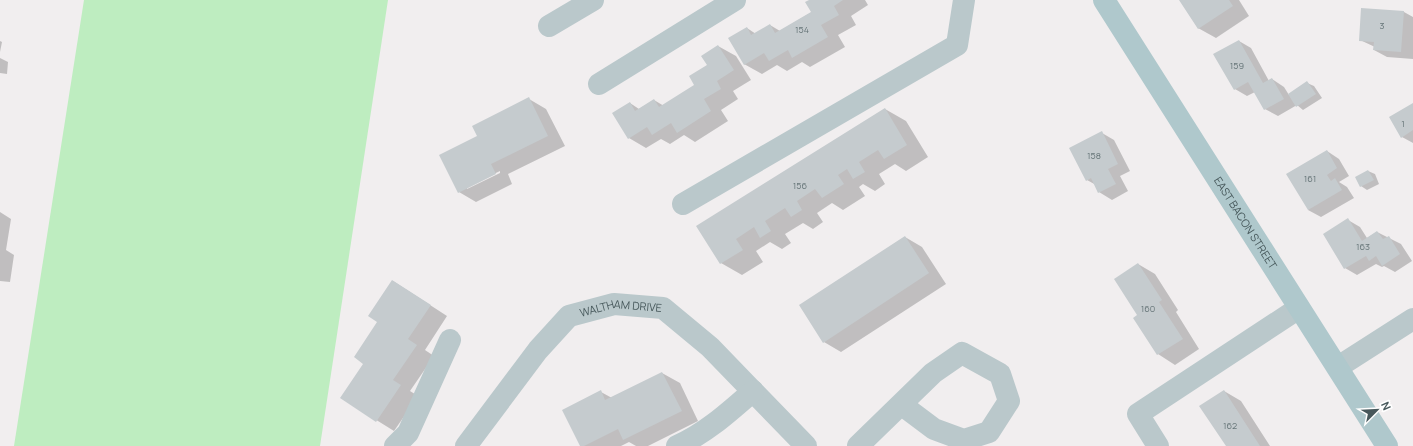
<svg xmlns="http://www.w3.org/2000/svg" width="1413" height="446" viewBox="0 0 1413 446" font-family="Manrope,sans-serif">
<style>
.green{fill:#beedc0}
.shadow{fill:#0003;fill-rule:evenodd}
.building{fill:#c5cbce}
.lines{fill:none;stroke-linecap:round;stroke-linejoin:round}
.minor{stroke:#bac8cb;stroke-width:22}
.major{stroke:#afc8cc;stroke-width:22}
.labels{text-anchor:middle;stroke-width:4;stroke-linejoin:round;paint-order:stroke}
.number-label{font-size:9px;fill:#667578}
.street-label{font-size:11px;fill:#47585b;stroke:#fff}
</style>
<rect width="100%" height="100%" fill="#f1eeef"/>
<path class="green" d="M84 0H388L320 446H14Z"/>
<path class="shadow" d="M811 0H865L868 5 851 16 856 25 838 35 845 47 810 67 802 62 787 71 777 65 762 74 744 64 747 28 756 34 770 25 780 31 812 12Z
M1180 0H1239L1249 16 1216 38 1198 28Z
M1362 9 1404 12 1413 17V59L1387 57 1374 50 1375 47 1360 40Z
M0 41 2 42 0 52Z
M1239 41 1251 48 1269 81 1272 79 1284 87 1289 95 1307 83 1314 86 1322 98 1303 110 1297 105 1278 116 1265 109 1255 92 1247 96 1235 89Z
M718 46 736 56 751 80 733 91 738 99 721 110 728 121 695 142 684 135 670 144 661 139 646 148 629 138 630 103 639 109 654 100 664 106 696 85Z
M0 58 8 62 7 74 0 73Z
M529 99 546 109 565 146 508 174 512 184 476 202 459 192 478 137ZM500 171V173L467 189V187Z
M1413 104V143L1402 137Z
M885 109 906 121 928 157 906 171 895 164 879 174 885 184 875 191 863 184 859 187 865 196 843 210 832 203 817 213 823 222 813 229 803 223 785 234 791 243 782 249 770 242 756 251 763 262 742 275 721 263 698 226Z
M1102 133 1114 140 1130 171 1120 176 1128 191 1112 200 1099 192 1096 185 1087 180Z
M1327 151 1339 159 1349 176 1339 182 1347 187 1354 198 1321 217 1308 210Z
M1368 171 1375 174 1379 184 1367 190 1361 186Z
M0 212 11 219 6 250 14 255 10 282 0 281Z
M1348 220 1360 227 1367 238 1377 232 1401 244 1412 261 1395 272 1384 266 1382 267 1376 264 1357 275 1345 268Z
M905 237 922 247 946 284 841 352 824 342Z
M1138 264 1155 274 1178 310 1176 312 1199 349 1175 365 1158 354 1135 318 1138 315Z
M393 281 447 316 425 350 434 356 410 391 418 396 394 431 341 398 365 363Z
M662 373 680 383 698 421 648 446H636L629 442 621 446H581L601 392 612 398Z
M1224 391 1241 401 1270 446H1227Z"/>
<path class="building" d="M809 0H843L834 6 839 15 821 25 828 37 792 58 788 50 769 61 764 53 744 65 728 38 747 27 751 35 770 24 775 33 811 12 805 2Z
M1179 0H1229L1233 6 1198 29Z
M1361 8 1404 11 1401 52 1373 50 1374 42 1359 41Z
M1239 40 1263 83 1272 78 1284 99 1264 110 1248 82 1234 90 1213 54Z
M718 45 734 70 717 81 721 89 704 99 711 111 677 133 671 123 652 135 647 127 628 139 612 113 630 102 635 111 654 99 659 107 694 85 689 76 707 65 701 56Z
M1307 81 1316 94 1296 107 1288 94Z
M529 97 548 136 491 164 496 174 458 193 439 155 477 136 472 126Z
M1413 103V130L1401 138 1389 117Z
M885 108 907 145 884 159 878 150 859 162 865 172 853 179 847 169 838 175 844 184 822 198 815 189 797 201 802 210 791 217 785 208 765 221 771 231 760 238 754 227 736 239 743 250 720 264 696 226Z
M1102 131 1118 164 1108 169 1116 184 1098 193 1091 178 1086 181 1069 148Z
M1327 150 1337 168 1327 175 1331 181 1335 178 1342 190 1308 210 1286 174Z
M1368 170 1374 180 1360 187 1355 177Z
M1348 218 1362 241 1377 231 1383 239 1389 236 1400 254 1382 266 1376 256 1369 261 1366 256 1344 269 1323 234Z
M905 236 929 273 823 343 799 305Z
M1138 263 1162 300 1159 302 1183 339 1157 355 1133 318 1137 315 1114 279Z
M392 280 431 305 408 339 417 345 393 380 401 385 376 422 340 398 363 364 354 357 377 322 368 316Z
M662 372 682 411 623 440 618 429 584 446H580L562 410 601 390 605 400Z
M1224 390 1260 446H1226L1199 406Z"/>
<g class="lines">
<g class="minor">
<path d="M549 26 593 0"/>
<path d="M599 84 735 0"/>
<path d="M683 204 957 45 964 0"/>
<path d="M1338 367 1413 319"/>
<path d="M395 446 408 433 450 340"/>
<path id="s1" d="M466 446 538 350 569 316 614 304 663 308 710 347 806 446"/>
<path d="M677 446C706 433 729 412 753 391"/>
<path d="M858 446 933 373 962 353 1000 374 1009 401 989 432 964 440 934 429 902 405"/>
<path d="M1158 446 1138 414 1299 308"/>
</g>
<path class="major" id="s2" d="M1104 0 1387 446"/>
</g>
<g class="labels">
<g class="number-label">
<text x="1382" y="29">3</text>
<text x="802" y="33">154</text>
<text x="1237" y="69">159</text>
<text x="1403" y="127">1</text>
<text x="1094" y="159">158</text>
<text x="1310" y="182">161</text>
<text x="800" y="189">156</text>
<text x="1363" y="250">163</text>
<text x="1148" y="312">160</text>
<text x="1230" y="429">162</text>
</g>
<g class="street-label">
<text dy="4" stroke="none"><textPath href="#s2" startOffset="264">EAST BACON STREET</textPath></text>
<text dy="4" stroke="none"><textPath href="#s1" startOffset="219">WALTHAM DRIVE</textPath></text>
</g>
</g>
<g transform="translate(1377 410) rotate(66)" stroke="#ffffff" stroke-width="3" paint-order="stroke">
<path d="M0-3L7 15L0 10L-7 15Z" fill="#47585b"/>
<text y="-6" font-size="11" font-weight="bold" text-anchor="middle" fill="#47585b">N</text>
</g>
</svg>
